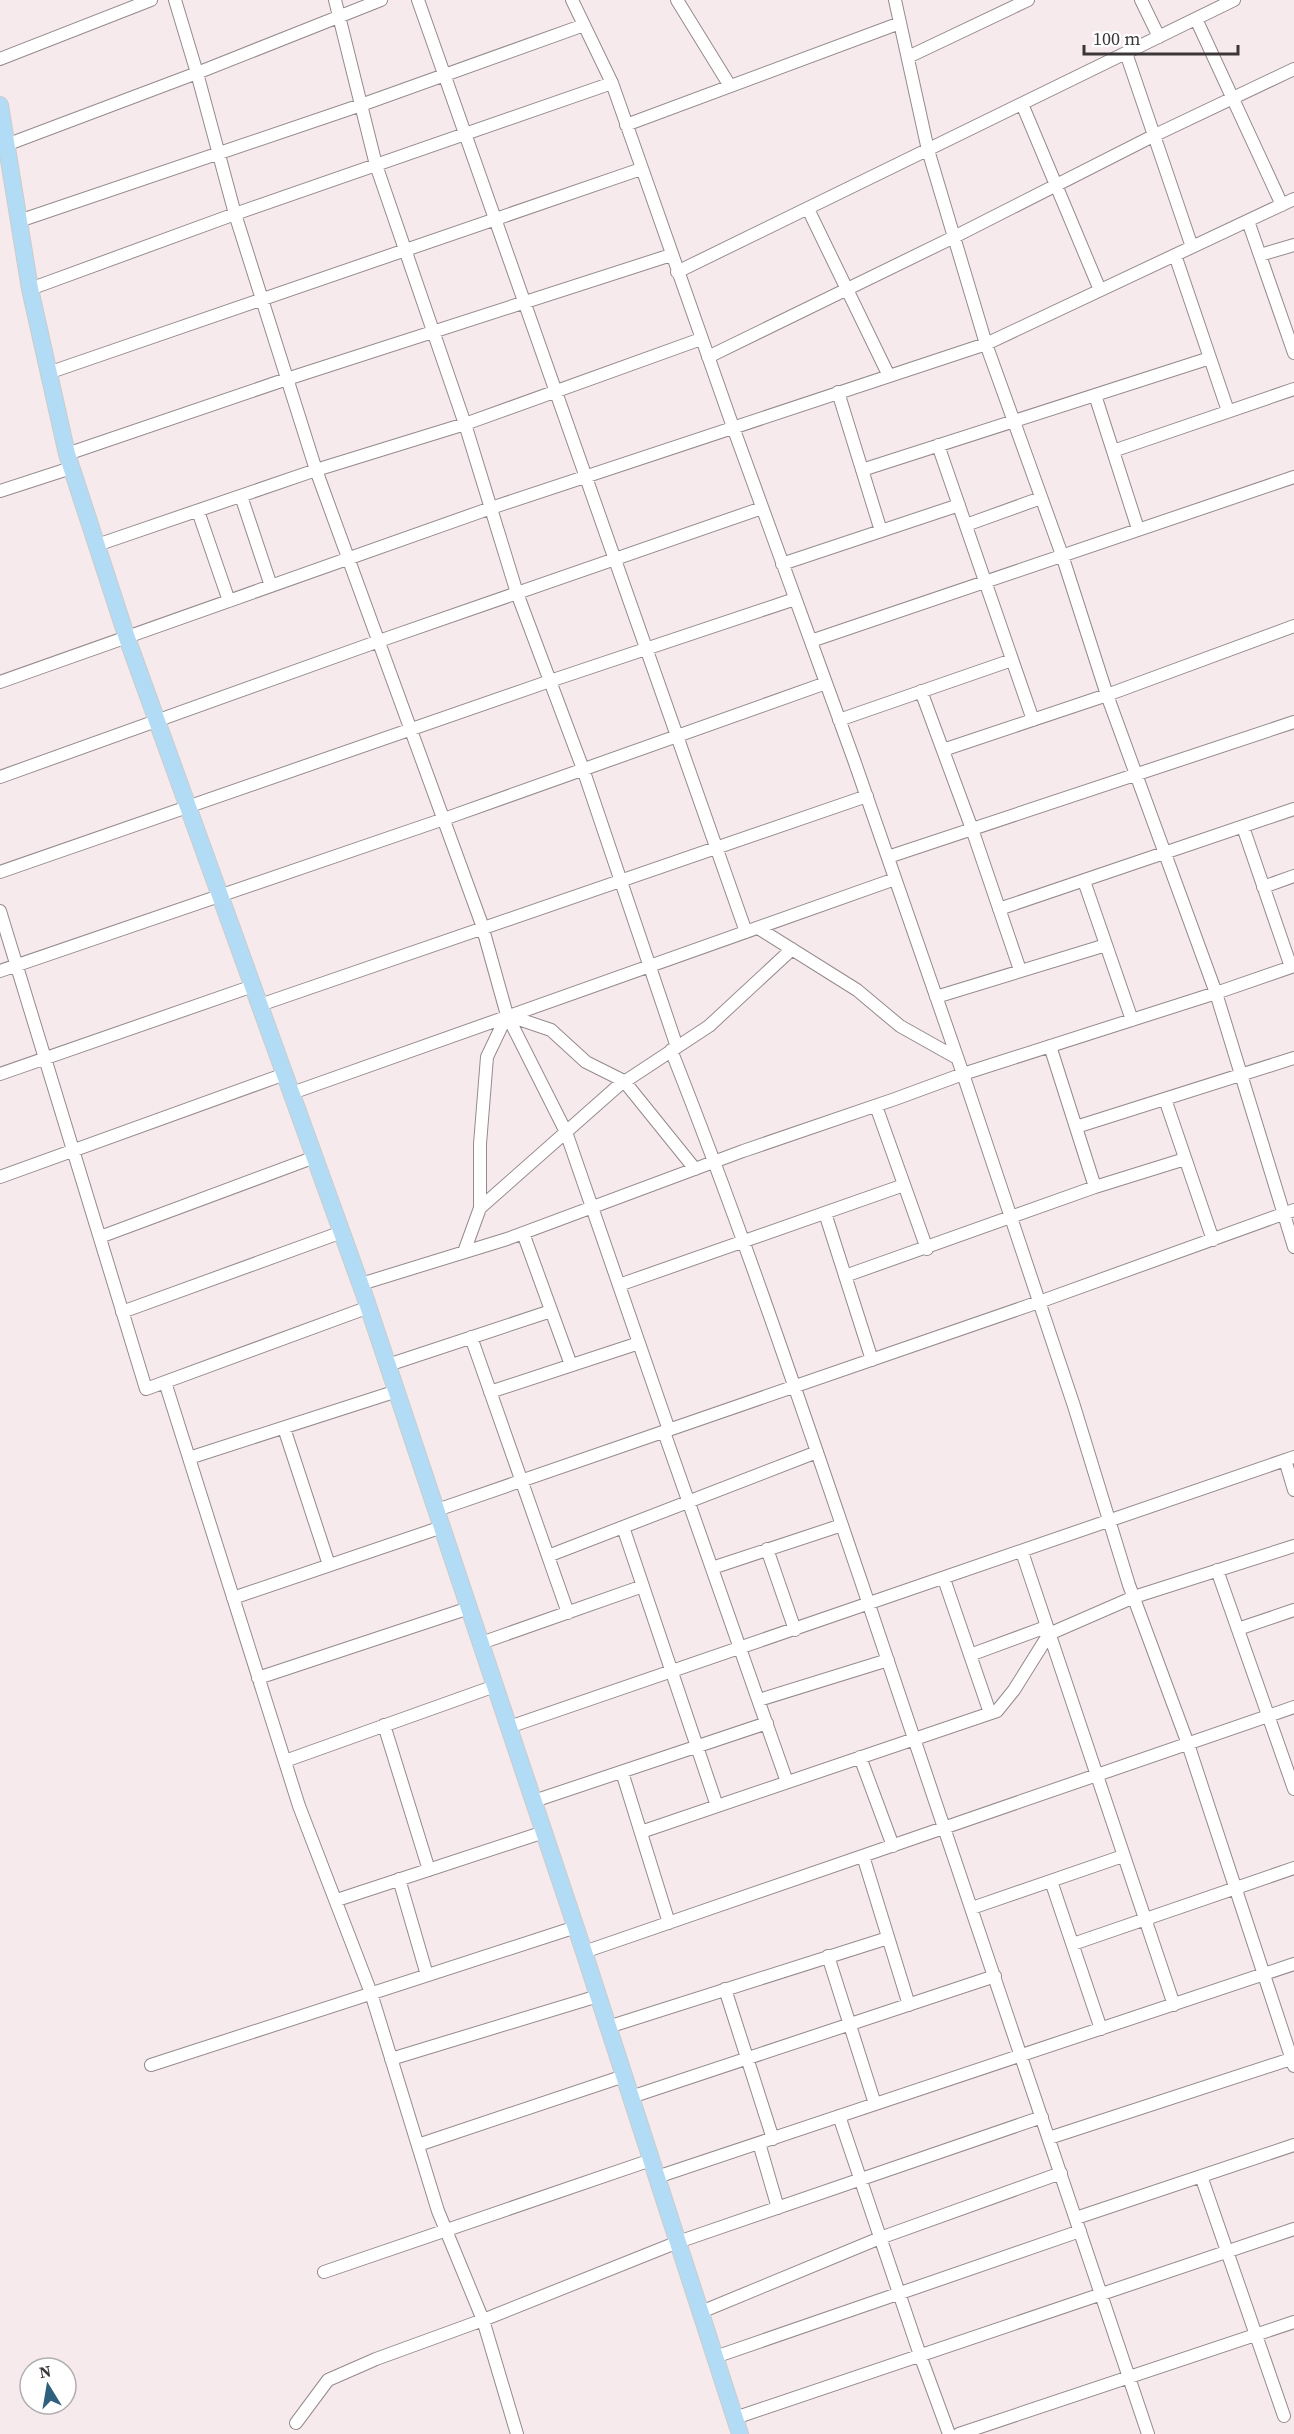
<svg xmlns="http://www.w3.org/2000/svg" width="1294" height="2434" viewBox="0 0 1294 2434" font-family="'Source Serif 4',serif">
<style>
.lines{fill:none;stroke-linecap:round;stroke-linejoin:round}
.minor-casing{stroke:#958a8d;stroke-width:14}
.major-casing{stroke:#cccbcb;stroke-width:18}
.minor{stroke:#fff;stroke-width:12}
.major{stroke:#b2dcf5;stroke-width:16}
</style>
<rect width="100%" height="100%" fill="#f6eaed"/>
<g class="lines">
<g class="minor-casing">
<path id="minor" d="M175 0 197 73 235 214 316 470 481 922 507 1015 566 1132 669 1430
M335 0 376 165 465 424 517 593 583 769 677 1047
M418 0 746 932
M572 0 612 83 733 427 854 760 963 1074 1074 1406 1129 1585 1188 1744 1294 2066
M677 0 730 86
M895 0 928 150 986 344 1062 555 1107 695 1216 993 1294 1247
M1141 0 1159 37
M1196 19 1282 205
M1126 53 1192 247
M908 57 1028 0
M0 59 151 0
M1022 104 1100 290
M626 125 900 23
M6 145 197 73 381 0
M808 209 889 376
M19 221 361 105 584 25
M1248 221 1294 353
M1175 255 1228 411
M1260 255 1294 245
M677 272 1234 0
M30 289 235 214 612 83
M708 357 954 237 1153 136 1294 69
M48 373 641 169
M838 392 881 531
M1095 395 1138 529
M938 445 1033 720
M1113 451 1294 389
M67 454 287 379 671 255
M862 470 1210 358
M0 491 71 468
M241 496 271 586
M198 511 229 601
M966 525 1041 498
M97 545 316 470 465 424 701 339
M782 564 959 505
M811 641 1294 477
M0 682 491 508 986 344 1294 199
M921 691 972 829 1020 970
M839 720 1012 660
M943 750 1107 695 1294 626
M0 777 379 641 762 508
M1243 827 1291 967
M888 857 1294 722
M0 872 550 681 795 599
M1084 881 1132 1020
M1263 887 1294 876
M999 909 1294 809
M0 911 146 1389 369 1307
M758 928 857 990 900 1026 957 1058
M0 971 444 819 826 683
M936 997 1106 945
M260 1005 867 796
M1050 1046 1095 1187
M671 1050C741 1226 801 1405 862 1584 959 1866 1053 2150 1148 2434
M0 1074 253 986
M292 1093C492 1020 694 951 895 879
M1165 1099 1213 1240
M876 1106 927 1249
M1076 1127 1294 1058
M0 1177 285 1074
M480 1208V1144L487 1057 507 1015 551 1030 586 1062 624 1081 695 1169
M825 1213 872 1360
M523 1233 571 1365
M100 1237 315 1157
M464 1252 480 1208 618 1086 709 1026 792 949
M845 1276 1095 1187 1185 1159
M361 1284 507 1239 743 1151 895 1099 963 1074 1216 993 1294 966
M619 1285 904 1185
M122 1312 342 1232
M471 1337 568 1613
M388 1365 551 1311
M165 1382 299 1806 371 1993 438 2211 483 2320 517 2434
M490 1392 639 1343
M284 1428 329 1565
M664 1432 787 1782
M189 1458 397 1391
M1285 1460 1294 1490
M437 1510 1039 1302 1294 1210
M623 1527 717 1806
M767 1549 795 1630
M1022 1552 1174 2005
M548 1556 817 1452
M712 1568 842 1525
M1217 1570 1294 1789
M944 1579 990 1713
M233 1598 442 1527
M1238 1629 1294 1610
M481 1643 643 1586
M970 1655 1046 1627
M258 1678 469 1608
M759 1700 888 1660
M384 1725 429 1870
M509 1727 1294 1457
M860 1757 893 1846
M285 1761 495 1686
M622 1772 669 1923
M534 1801 767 1723
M641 1832 997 1711 1014 1690 1049 1634 1134 1597 1294 1546
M863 1856 909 2005
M399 1879 427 1975
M1051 1881 1101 2029
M337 1900 544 1832
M972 1908 1123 1856
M1073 1944 1294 1868
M584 1952 1294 1707
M828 1956 875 2104
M725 1989 773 2139
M608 2027 888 1938
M391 2059 598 1996
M151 2065 576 1927
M631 2097 995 1976
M839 2116 920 2355 949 2434
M1049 2138 1294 2058
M759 2143 778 2208
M418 2145 624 2076
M1201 2176 1284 2416
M657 2177 1294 1964
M1076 2218 1294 2145
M324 2272 651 2160
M701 2312 880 2238 1061 2173
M715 2357 1080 2231
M735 2418 1294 2229
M296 2423 328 2380 376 2359 483 2320 678 2242 1042 2117
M959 2434 1294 2322"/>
</g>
<g class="major-casing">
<path id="major" d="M0 105 30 289 67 454 127 638 364 1294 584 1952 740 2434"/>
</g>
<use href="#minor" class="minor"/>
<use href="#major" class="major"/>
</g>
<g transform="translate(48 2386) rotate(349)"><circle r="28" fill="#ffffff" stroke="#b1afaf" stroke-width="1.5"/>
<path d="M0-4.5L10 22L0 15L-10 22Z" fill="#2f607e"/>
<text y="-9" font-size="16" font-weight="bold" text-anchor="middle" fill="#3b3637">N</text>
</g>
<path d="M1084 45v9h154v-9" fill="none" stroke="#3b3637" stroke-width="3"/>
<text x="1093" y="45" font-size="18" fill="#3b3637" stroke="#ffffff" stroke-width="4.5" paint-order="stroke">100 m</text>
</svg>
